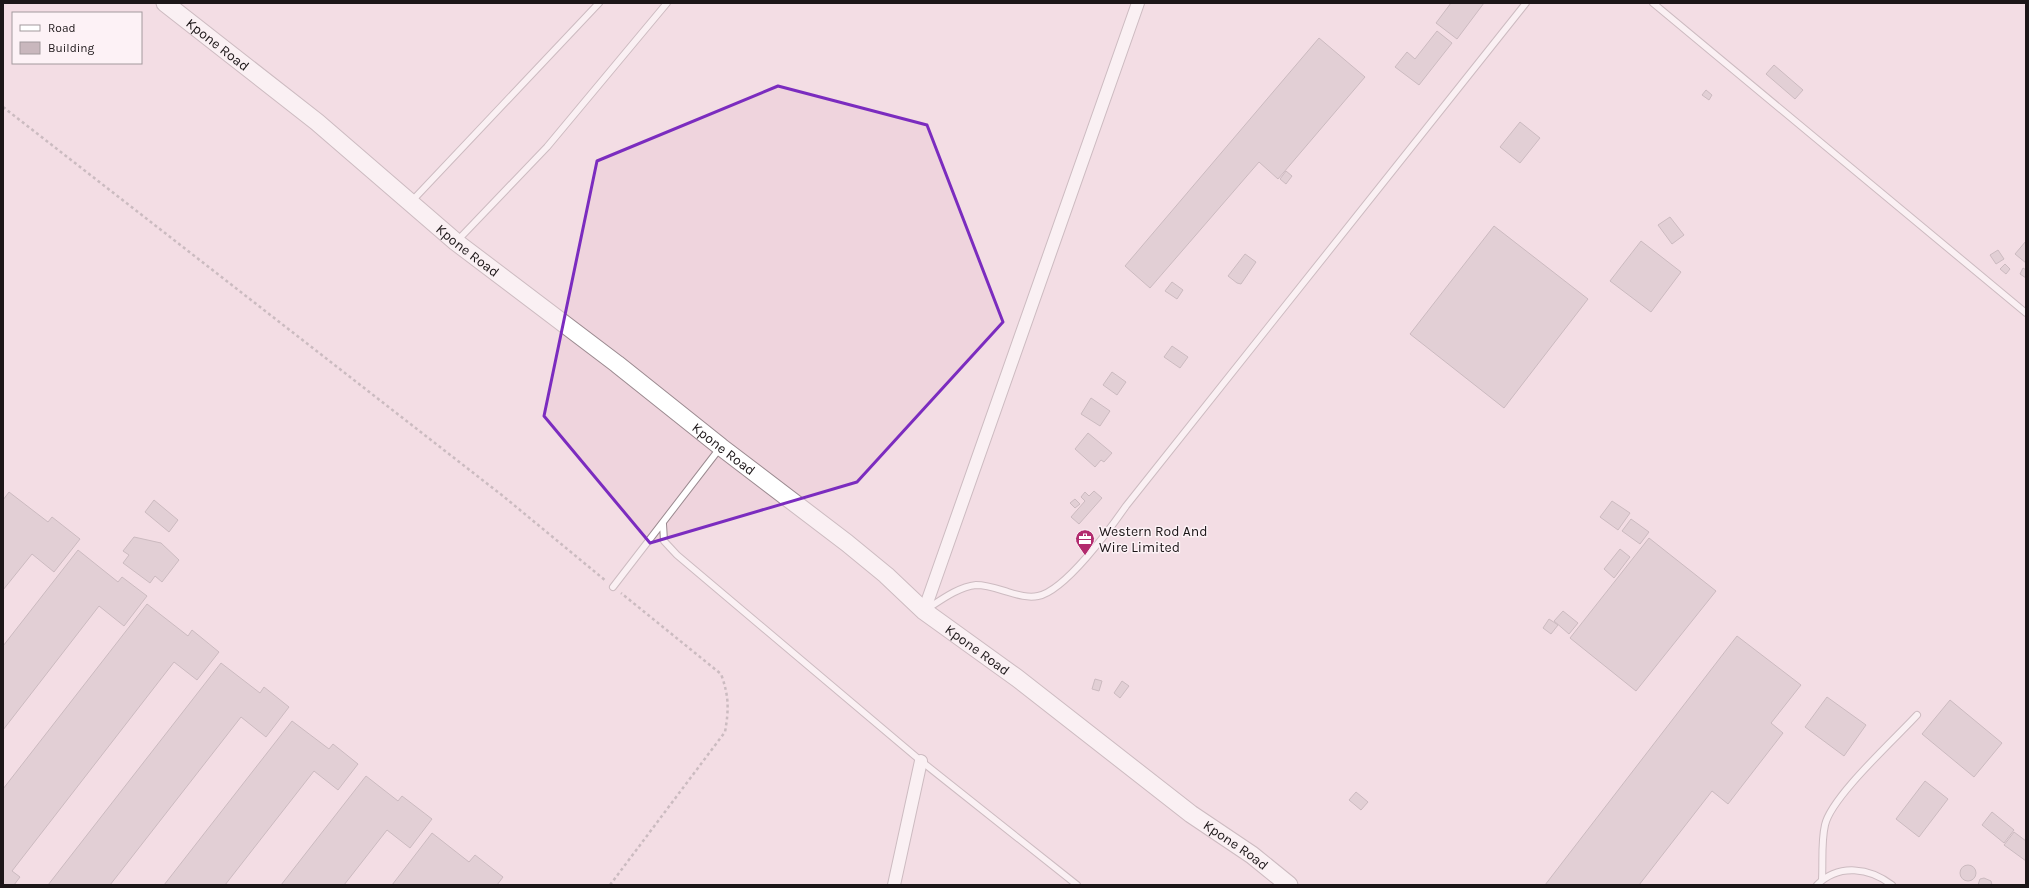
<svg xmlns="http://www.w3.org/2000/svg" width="2029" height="888" viewBox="0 0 2029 888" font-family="Karla,sans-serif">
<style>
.built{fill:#efd4dd;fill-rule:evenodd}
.building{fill:#c9b7bd;stroke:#98878d}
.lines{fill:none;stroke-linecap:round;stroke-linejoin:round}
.service-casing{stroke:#9b8a90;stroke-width:8}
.minor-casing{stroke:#9b8a90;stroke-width:14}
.secondary-casing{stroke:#9b8a90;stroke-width:19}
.path{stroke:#978a8f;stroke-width:2.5;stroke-dasharray:3 3;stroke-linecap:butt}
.service{stroke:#fff;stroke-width:6}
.minor{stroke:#fff;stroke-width:12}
.secondary{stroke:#fff;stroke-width:17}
.marked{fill:none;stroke:#7b2cbf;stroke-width:3;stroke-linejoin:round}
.labels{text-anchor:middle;stroke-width:3;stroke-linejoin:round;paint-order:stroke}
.street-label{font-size:14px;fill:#1c1618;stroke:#fdf2f6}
.poi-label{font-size:14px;fill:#1c1618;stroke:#fdf2f6;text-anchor:start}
</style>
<rect width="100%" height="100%" fill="#f5e3e9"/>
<path class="built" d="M3 3H2026V885H3ZM13 13H141V63H13Z"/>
<path class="building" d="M1451 3H1484L1457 39 1436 23Z
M1437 31 1452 43 1419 85 1395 67 1407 52 1415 59Z
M1319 38 1365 77 1278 179 1259 162 1150 288 1125 266Z
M1774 65 1803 90 1795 99 1766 74Z
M1706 90 1712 95 1709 100 1702 95Z
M1520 122 1540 138 1520 163 1500 147Z
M1286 171 1292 176 1286 184 1280 179Z
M1670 217 1684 235 1672 244 1658 225Z
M1494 226 1588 299 1504 408 1410 334Z
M1641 241 1681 272 1651 312 1610 281Z
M2026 241V263L2015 254Z
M1998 250 2004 259 1996 264 1990 255Z
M1245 254 1256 262 1241 284 1237 283 1228 276Z
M2005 264 2010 269 2006 274 2000 269Z
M2023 268 2026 270V278L2020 274Z
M1172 282 1183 290 1177 299 1165 291Z
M1172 346 1188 357 1180 368 1164 357Z
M1112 372 1126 382 1117 395 1103 385Z
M1091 398 1110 411 1100 426 1081 414Z
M1088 433 1112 453 1104 462 1101 460 1095 467 1075 449Z
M1094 491 1102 498 1079 524 1071 517 1085 501 1081 497 1085 492 1089 496Z
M9 492 48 522 52 517 80 539 54 572 32 554 3 590V500Z
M1075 499 1080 504 1075 508 1070 503Z
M154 500 178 520 169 532 145 512Z
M1612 501 1630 513 1618 530 1600 517Z
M1631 519 1649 532 1640 544 1622 531Z
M134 537 161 543 179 560 162 582 155 576 150 583 123 563 129 555 123 551Z
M1649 538 1716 591 1636 691 1570 638Z
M1620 549 1630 557 1614 578 1604 569Z
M78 550 118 582 122 577 147 596 124 626 99 606 3 730V646Z
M147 604 188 636 192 630 219 652 197 680 174 662 12 871 20 877 14 885H3V789Z
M1563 611 1578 623 1569 634 1554 621Z
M1549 619 1558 625 1551 634 1543 628Z
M1737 636 1801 685 1771 723 1783 733 1728 804 1712 791 1639 885H1545Z
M221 663 260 693 264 687 289 707 266 737 241 717 110 885H48Z
M1095 679 1102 681 1099 691 1092 689Z
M1122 681 1129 686 1120 698 1114 693Z
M1827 697 1866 725 1844 756 1805 727Z
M1950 700 2002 743 1974 777 1922 734Z
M292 721 329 749 333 744 358 764 338 790 314 771 225 885H164Z
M366 776 398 801 402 796 432 819 410 848 387 830 344 885H281Z
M1925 781 1948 799 1919 837 1896 819Z
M1356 792 1368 802 1361 810 1349 800Z
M1992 812 2014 830 2004 843 1982 825Z
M2014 832 2026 841V861L2004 845Z
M432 833 469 862 475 855 503 877 497 885H392Z
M1960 873a8 8 0 1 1 16 0a8 8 0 1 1-16 0Z
M1984 878 1991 881 1992 885H1978L1980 879Z"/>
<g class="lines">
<g class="service-casing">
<path id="service" d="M1653 3 2026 313
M411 202 599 3
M457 241 547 147 667 3
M663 524 664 541 677 555 921 761 1077 885
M613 587 720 448
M927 609C941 600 958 587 976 585 987 585 998 589 1008 592 1018 595 1028 598 1038 596 1065 591 1110 529 1126 506L1526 3
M1822 880C1823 862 1821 842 1825 825 1831 797 1896 738 1917 715
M1817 885C1839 863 1870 868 1892 885"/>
</g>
<g class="minor-casing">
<path id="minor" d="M924 611 1138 3
M894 885 921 761"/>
</g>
<g class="secondary-casing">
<g id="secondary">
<path id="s1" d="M165 3 317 122 456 242 617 364 721 447 847 543 886 575 924 611 1017 678 1191 814 1252 855 1289 885"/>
</g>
</g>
<path class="path" d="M3 107 503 496 606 581
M610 885 725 732C729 709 729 696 721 674L621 593"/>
<use href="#service" class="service"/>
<use href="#minor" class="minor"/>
<use href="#secondary" class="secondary"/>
</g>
<path d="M0 0H2029V888H0ZM778 86 927 125 1003 322 857 482 650 543 544 416 597 161Z" fill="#f5e3e9" fill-opacity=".55" fill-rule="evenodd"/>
<path class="marked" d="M778 86 927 125 1003 322 857 482 650 543 544 416 597 161Z"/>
<defs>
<g id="office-pin" transform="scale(1)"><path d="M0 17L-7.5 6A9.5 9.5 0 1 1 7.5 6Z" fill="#b22b6e" stroke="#fdf2f6"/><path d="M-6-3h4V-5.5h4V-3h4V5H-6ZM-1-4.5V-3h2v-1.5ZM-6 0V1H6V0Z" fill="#fff"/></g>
</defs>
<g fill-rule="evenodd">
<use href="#office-pin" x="1085" y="539"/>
</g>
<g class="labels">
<g class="street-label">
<text dy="5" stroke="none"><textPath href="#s1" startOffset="67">Kpone Road</textPath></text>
<text dy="5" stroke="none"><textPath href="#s1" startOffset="391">Kpone Road</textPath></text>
<text dy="5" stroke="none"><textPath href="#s1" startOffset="715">Kpone Road</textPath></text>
<text dy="5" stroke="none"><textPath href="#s1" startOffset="1039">Kpone Road</textPath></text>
<text dy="5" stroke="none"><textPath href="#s1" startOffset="1363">Kpone Road</textPath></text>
</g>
<g class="poi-label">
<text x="1099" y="536">Western Rod And<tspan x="1099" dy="16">Wire Limited</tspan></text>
</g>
</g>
<rect width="2029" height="888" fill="none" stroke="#1c1618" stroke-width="8"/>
<rect x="12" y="12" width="130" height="52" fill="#fdf2f6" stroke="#a39a9d"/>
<rect x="20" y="25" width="20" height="6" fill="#ffffff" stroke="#a39a9d"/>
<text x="48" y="32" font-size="12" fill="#1c1618">Road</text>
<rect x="20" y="42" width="20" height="12" fill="#c9b7bd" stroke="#a39a9d"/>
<text x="48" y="52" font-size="12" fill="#1c1618">Building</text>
</svg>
